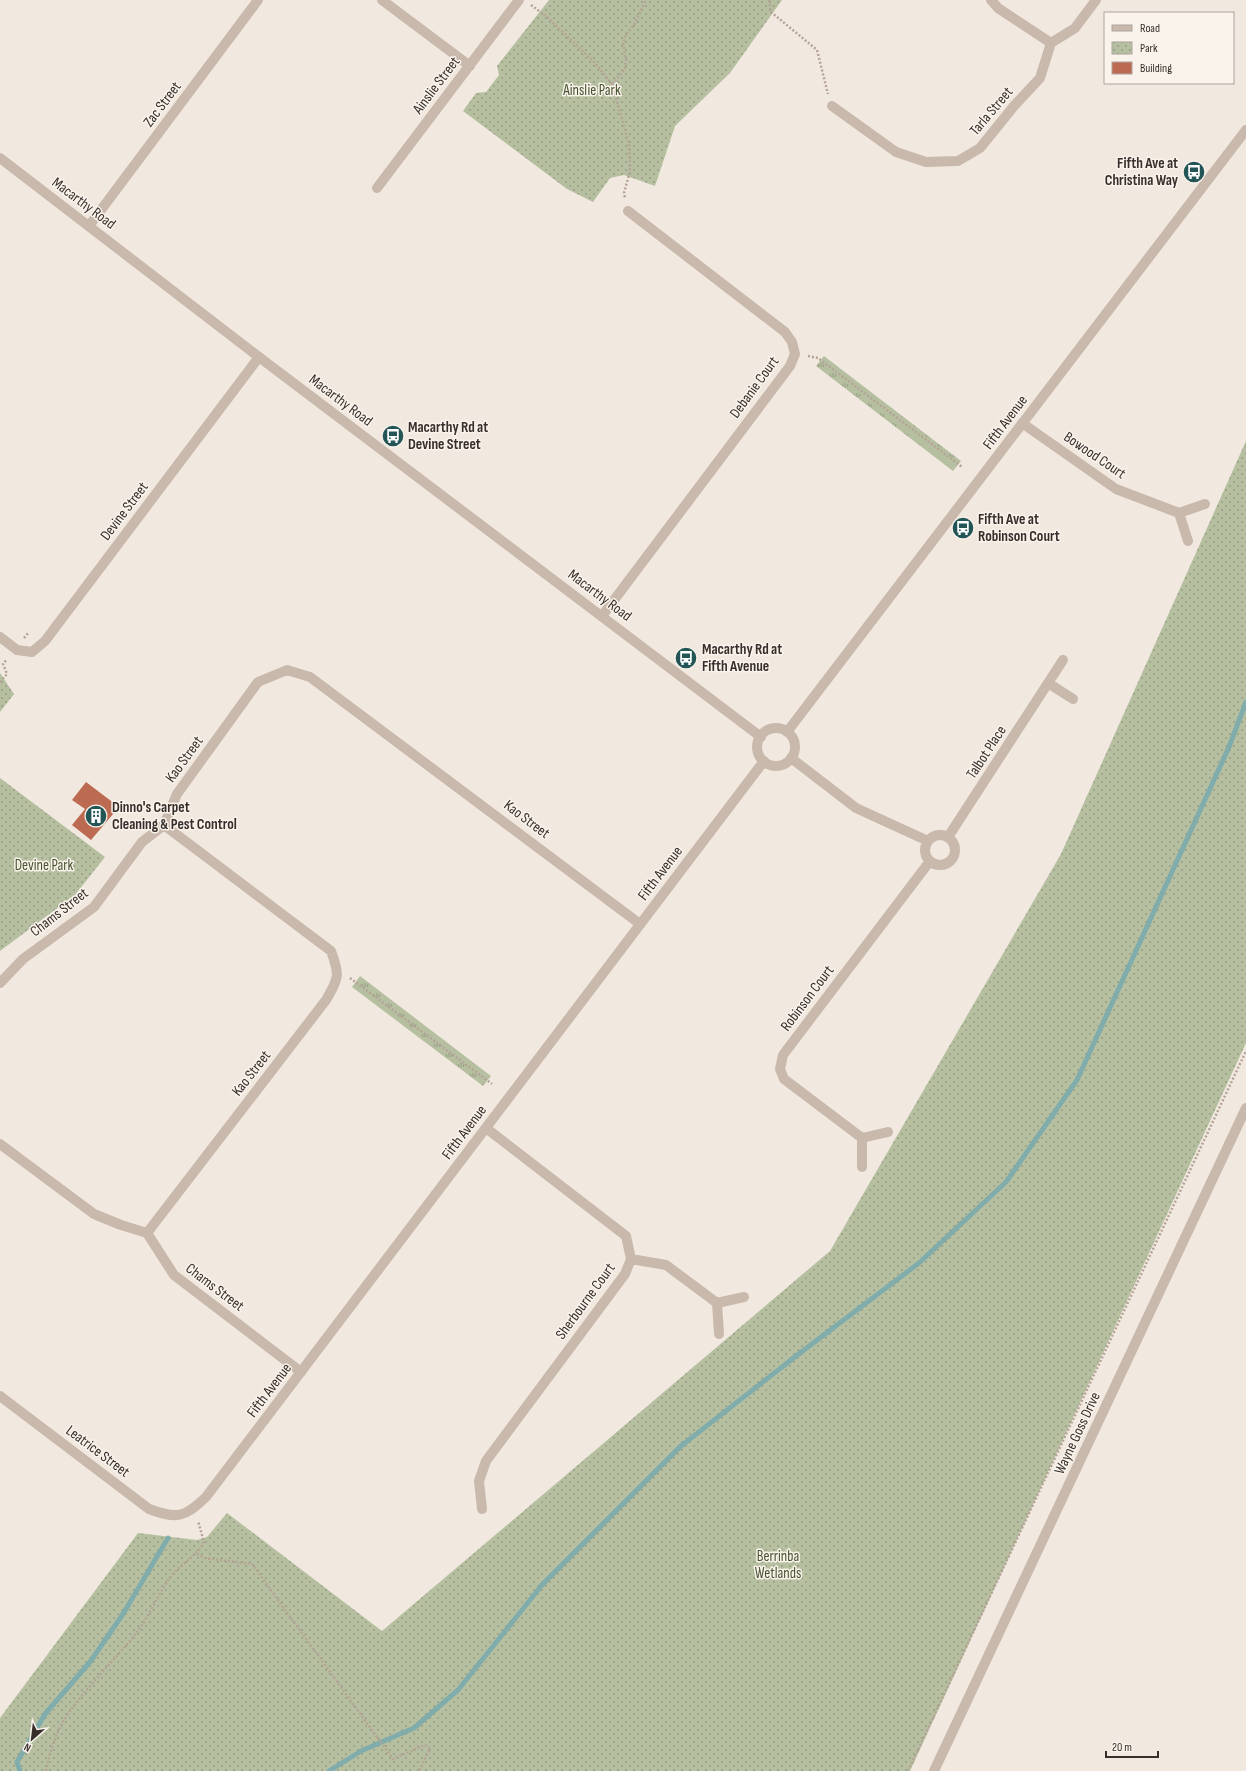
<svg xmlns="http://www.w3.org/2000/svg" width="1246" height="1771" viewBox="0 0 1246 1771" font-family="'Sofia Sans Condensed',sans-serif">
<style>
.grass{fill:url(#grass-tufts)}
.park{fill:url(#park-dots)}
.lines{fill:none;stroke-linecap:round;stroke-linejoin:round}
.stream{stroke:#81acac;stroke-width:5}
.building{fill:#bd6a52}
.path{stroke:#b5a396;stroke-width:2.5;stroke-dasharray:2 2;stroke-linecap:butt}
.minor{stroke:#c9b9ac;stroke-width:10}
.tertiary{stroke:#c9b9ac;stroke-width:10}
.labels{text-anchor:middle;stroke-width:3;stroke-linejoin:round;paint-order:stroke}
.street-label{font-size:15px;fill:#382e2b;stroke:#f9f3ec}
.park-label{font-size:15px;fill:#485430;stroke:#f9f3ec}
.poi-label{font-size:15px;font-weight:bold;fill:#382e2b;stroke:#f9f3ec;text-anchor:start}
</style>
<defs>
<pattern id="grass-tufts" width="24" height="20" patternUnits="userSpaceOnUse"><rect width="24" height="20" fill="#b6c0a1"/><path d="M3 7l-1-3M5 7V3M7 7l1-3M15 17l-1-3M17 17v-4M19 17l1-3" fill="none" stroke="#959c83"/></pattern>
<pattern id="park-dots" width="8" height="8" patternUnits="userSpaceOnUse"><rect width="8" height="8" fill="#b6c0a1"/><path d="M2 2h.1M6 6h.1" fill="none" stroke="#959c83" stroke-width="1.8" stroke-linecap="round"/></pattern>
</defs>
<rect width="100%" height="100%" fill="#f1e9e0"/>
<path class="grass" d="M824 356 961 461 953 471 816 366Z
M360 976 491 1076 483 1086 352 987Z"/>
<path class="park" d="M549 0H782L730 73 675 126 655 186 624 175 610 178 593 202 567 189 463 111 476 93 486 92 499 75 497 66Z
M1246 441V1043L910 1771H0V1718L138 1533 197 1540 207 1537 227 1513 382 1631 830 1251 1061 854Z
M0 673 14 694 0 712Z
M0 778 105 857 75 895 0 951Z"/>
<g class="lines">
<path class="stream" d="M20 1771 17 1762 45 1714 90 1662 123 1614 168 1538
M329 1771 361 1751 414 1728 458 1690 542 1585 681 1446 800 1353 919 1263 1006 1182 1077 1080 1229 747 1246 702"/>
</g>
<path class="building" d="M86 782 119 807 91 840 72 825 85 809 72 800Z"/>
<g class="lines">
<path class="path" d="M769 0 771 12 817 50 828 94
M531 5 547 17 595 63 612 84 629 144 630 171 624 193 625 198
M612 84 625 69 626 60 623 44 626 34 634 25 646 0
M808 356 818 358 962 467
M24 638 29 632
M0 682 7 674 3 664 7 659
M350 978 492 1084
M197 1554 205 1558 252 1564 393 1759 425 1745 430 1749 419 1771
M46 1771C48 1760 51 1749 55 1739 67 1704 113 1664 136 1633 149 1617 157 1596 169 1579 179 1564 197 1557 204 1542L198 1521
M908 1771 1246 1051"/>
<path class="minor" d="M382 0 470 66
M991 0 998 8 1051 43
M832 106 896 152 926 162 958 161 980 148 1014 106 1040 78 1051 43 1075 28 1096 0
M377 188 519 0
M89 226 258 0
M1022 423 1116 489 1179 513
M1188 541 1179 513 1205 504
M602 616 790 366 795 354 792 342 785 332 628 211
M0 637 17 650 32 652 45 641 259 357
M1048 683 1073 699
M791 758 856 808 928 841
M925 850a15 15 0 1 1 30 0a15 15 0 1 1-30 0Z
M948 837 1063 660
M0 983 23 959 94 907 142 842 164 825
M862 1138 784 1079 780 1069 783 1055 930 861
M0 1144 94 1214 121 1225 147 1233 174 1275 301 1372
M862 1167V1138L888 1132
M147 1233 326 1000C339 978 340 975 331 951L164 825 177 794 258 682 287 670 310 677 640 924
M631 1259 666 1265 717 1303
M719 1334 717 1303 744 1297
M482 1509 479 1481 486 1461 625 1274 631 1259 626 1236 486 1128
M934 1771 1246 1108"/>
<path class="tertiary" d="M0 158 259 357 761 737
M757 747a19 19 0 1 1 38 0a19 19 0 1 1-38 0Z
M787 732 1246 130
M0 1396 149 1509C177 1519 184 1518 206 1497L764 761"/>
</g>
<defs>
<g id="bus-disc" transform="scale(1.15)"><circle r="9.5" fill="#235456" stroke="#f9f3ec"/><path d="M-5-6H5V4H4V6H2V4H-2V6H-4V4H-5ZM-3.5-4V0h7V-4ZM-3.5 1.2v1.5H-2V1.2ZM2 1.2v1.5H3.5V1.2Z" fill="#fff"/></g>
<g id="building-disc" transform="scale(1.15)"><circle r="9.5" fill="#235456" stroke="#f9f3ec"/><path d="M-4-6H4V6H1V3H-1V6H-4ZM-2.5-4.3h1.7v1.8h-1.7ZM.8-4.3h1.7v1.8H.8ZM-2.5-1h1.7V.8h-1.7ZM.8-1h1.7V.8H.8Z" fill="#fff"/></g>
</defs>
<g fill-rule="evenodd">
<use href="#bus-disc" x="1194" y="172"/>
<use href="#bus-disc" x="393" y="436"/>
<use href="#bus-disc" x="963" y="528"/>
<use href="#bus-disc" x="686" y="658"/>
<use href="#building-disc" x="96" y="816"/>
</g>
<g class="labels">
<g class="street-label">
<text transform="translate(436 85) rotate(-53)" y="5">Ainslie Street</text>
<text transform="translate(162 104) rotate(-53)" y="5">Zac Street</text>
<text transform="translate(991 111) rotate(-50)" y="5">Tarla Street</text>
<text transform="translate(84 203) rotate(37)" y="5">Macarthy Road</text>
<text transform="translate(754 387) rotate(-54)" y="5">Debanie Court</text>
<text transform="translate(341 400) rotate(37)" y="5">Macarthy Road</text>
<text transform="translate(1005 422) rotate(-53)" y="5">Fifth Avenue</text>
<text transform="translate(1095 455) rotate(34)" y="5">Bowood Court</text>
<text transform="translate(124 511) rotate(-53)" y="5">Devine Street</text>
<text transform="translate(600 595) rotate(37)" y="5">Macarthy Road</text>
<text transform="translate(986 752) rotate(-57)" y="5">Talbot Place</text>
<text transform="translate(184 759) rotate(-54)" y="5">Kao Street</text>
<text transform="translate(527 819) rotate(37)" y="5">Kao Street</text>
<text transform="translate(660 873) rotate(-53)" y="5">Fifth Avenue</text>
<text transform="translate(59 912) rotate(-38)" y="5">Chams Street</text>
<text transform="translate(807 998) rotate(-53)" y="5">Robinson Court</text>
<text transform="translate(251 1073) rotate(-52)" y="5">Kao Street</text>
<text transform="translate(464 1132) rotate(-53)" y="5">Fifth Avenue</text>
<text transform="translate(215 1287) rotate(37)" y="5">Chams Street</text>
<text transform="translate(585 1301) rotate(-54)" y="5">Sherbourne Court</text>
<text transform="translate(269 1390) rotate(-53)" y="5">Fifth Avenue</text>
<text transform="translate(1077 1433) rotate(-65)" y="5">Wayne Goss Drive</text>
<text transform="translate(98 1451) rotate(37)" y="5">Leatrice Street</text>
</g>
<g class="park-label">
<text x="592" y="95">Ainslie Park</text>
<text x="44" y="870">Devine Park</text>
<text x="778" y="1561">Berrinba<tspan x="778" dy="17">Wetlands</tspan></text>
</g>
<g class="poi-label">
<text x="1178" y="168" text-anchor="end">Fifth Ave at<tspan x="1178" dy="17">Christina Way</tspan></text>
<text x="408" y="432">Macarthy Rd at<tspan x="408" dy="17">Devine Street</tspan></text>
<text x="978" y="524">Fifth Ave at<tspan x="978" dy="17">Robinson Court</tspan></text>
<text x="702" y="654">Macarthy Rd at<tspan x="702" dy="17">Fifth Avenue</tspan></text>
<text x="112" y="812">Dinno's Carpet<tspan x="112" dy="17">Cleaning &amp; Pest Control</tspan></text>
</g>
</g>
<rect x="1104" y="12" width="130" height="72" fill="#f9f3ec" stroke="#aca49f"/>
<rect x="1112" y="25" width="20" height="6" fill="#c9b9ac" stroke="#aca49f"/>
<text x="1140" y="32" font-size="12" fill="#382e2b">Road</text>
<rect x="1112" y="42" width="20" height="12" fill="url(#park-dots)" stroke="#aca49f"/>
<text x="1140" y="52" font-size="12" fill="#382e2b">Park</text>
<rect x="1112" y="62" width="20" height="12" fill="#bd6a52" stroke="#aca49f"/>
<text x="1140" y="72" font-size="12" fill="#382e2b">Building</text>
<g transform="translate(32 1739) rotate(208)" stroke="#f9f3ec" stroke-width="3" paint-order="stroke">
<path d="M0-3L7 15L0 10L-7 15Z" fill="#382e2b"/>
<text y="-6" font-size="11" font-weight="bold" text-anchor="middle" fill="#382e2b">N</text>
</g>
<path d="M1106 1751v6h52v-6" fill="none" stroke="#382e2b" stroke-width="2"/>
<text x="1112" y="1751" font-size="12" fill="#382e2b" stroke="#f9f3ec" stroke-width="3" paint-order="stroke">20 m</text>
</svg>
